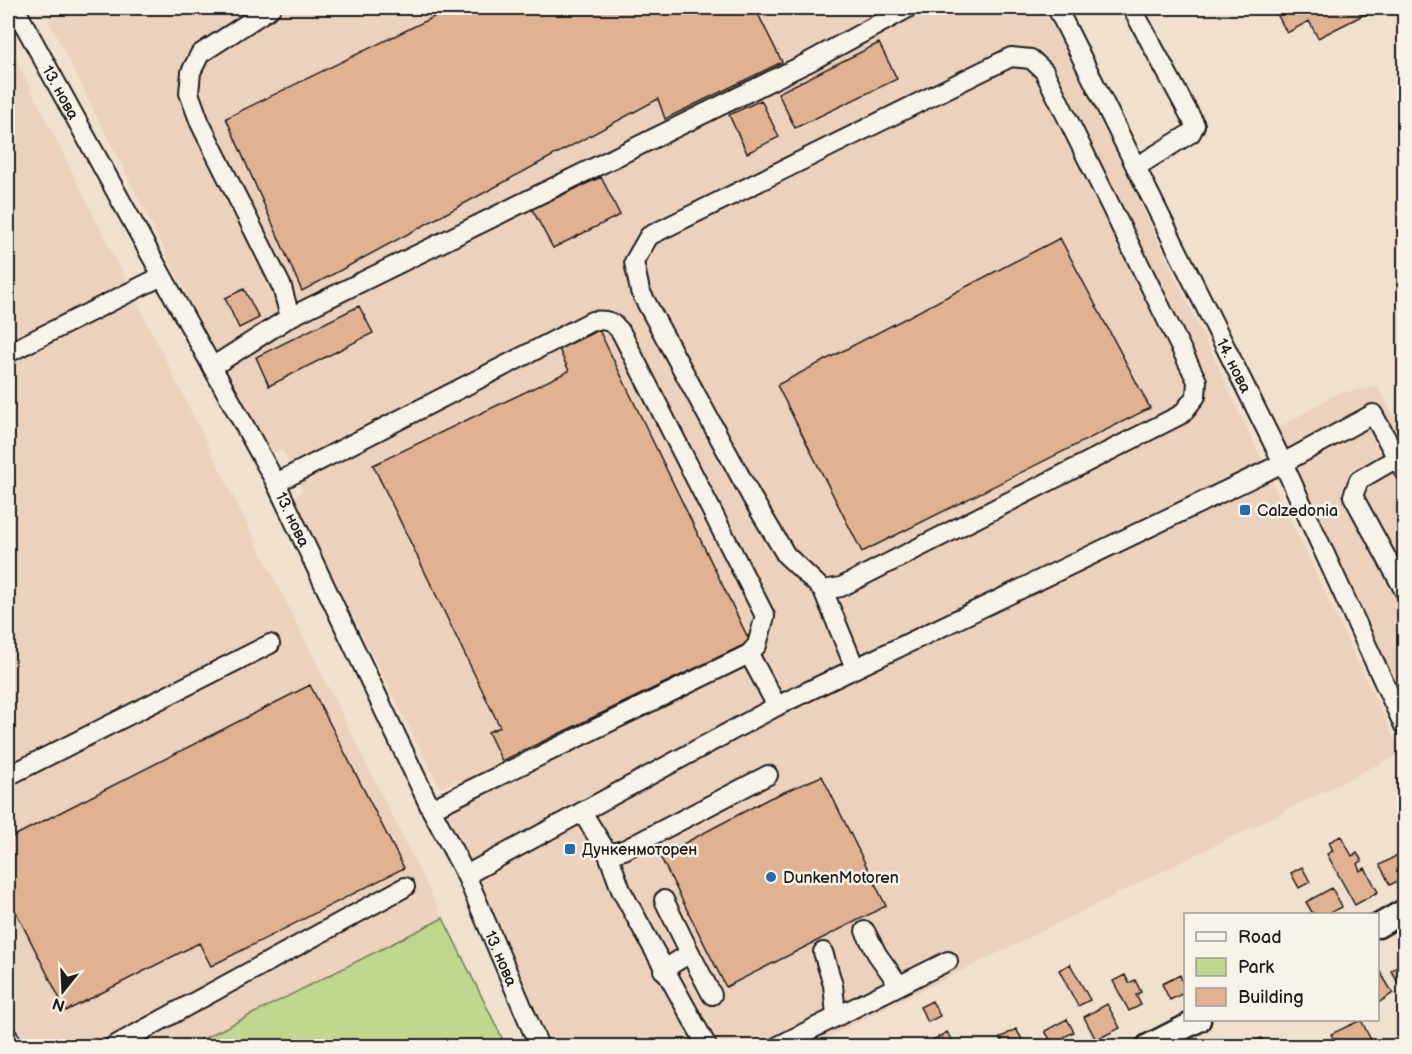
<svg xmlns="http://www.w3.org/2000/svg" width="1412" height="1054" viewBox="0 0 1412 1054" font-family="'Balsamiq Sans',sans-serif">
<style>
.built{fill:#ecd2bc}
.green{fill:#bed890;stroke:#6d7a56;stroke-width:1.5}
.building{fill:#e1b291;stroke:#1c1c1c;stroke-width:1.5}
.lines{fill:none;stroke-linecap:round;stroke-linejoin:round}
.minor-casing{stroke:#1c1c1c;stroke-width:22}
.major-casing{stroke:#1c1c1c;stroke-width:27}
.minor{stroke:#f7f3e8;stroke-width:18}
.major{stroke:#f7f3e8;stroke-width:22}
.poi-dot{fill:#1f6fb2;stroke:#f7f3e8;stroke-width:2}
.labels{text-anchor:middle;stroke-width:5;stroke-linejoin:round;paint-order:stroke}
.street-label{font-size:16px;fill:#1c1c1c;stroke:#f7f3e8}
.poi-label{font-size:16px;fill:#1c1c1c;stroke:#f7f3e8;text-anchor:start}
</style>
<rect width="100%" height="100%" fill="#f0e0ce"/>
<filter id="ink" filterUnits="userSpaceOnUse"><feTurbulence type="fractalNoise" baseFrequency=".0167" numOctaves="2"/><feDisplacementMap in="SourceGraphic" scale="12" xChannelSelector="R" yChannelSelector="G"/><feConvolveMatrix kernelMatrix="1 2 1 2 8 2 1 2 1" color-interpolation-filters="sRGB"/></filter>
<g filter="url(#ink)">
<path class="built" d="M47 8H1044L1136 194 1401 753 810 1046H552L439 812 467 797 457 779 440 788 292 497 303 491 282 449 268 456 46 15Z
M8 43 443 918 189 1046H8Z
M1377 386 1404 435V700L1275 430 1336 394Z"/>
<path class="green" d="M443 918 506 1046H189Z"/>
<path class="building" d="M452 8H755L782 62 665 119 658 99 302 291 226 118Z
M1274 8H1377L1318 38 1309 21 1287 33Z
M879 43 897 79 795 128 778 93Z
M761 100 779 137 747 153 729 115Z
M601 177 620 215 553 248 532 209Z
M1060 238 1150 408 862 552 777 385Z
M244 289 259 318 239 328 225 298Z
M359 306 373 333 269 386 256 357Z
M599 330 750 642 502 761 488 732 500 727 373 465 569 371 559 349Z
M310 685 404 868 211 966 199 943 66 1011 8 896V839Z
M822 776 886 906 726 987 660 856 770 798Z
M1341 836 1352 856 1357 853 1362 861 1357 864 1360 871 1365 868 1378 892 1355 905 1327 854 1333 851 1329 842Z
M1399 854 1404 864V877L1390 885 1380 865Z
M1302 867 1310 882 1299 888 1291 873Z
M1332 888 1342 907 1328 914H1313L1306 902Z
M1404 962V992L1391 971Z
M1070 964 1090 1000 1078 1006 1059 970Z
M1380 972 1393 993 1378 1003V973Z
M1125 975 1129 983 1135 980 1141 992 1136 995 1141 1005 1129 1011 1113 981Z
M1180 975 1186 992 1170 1000 1162 984Z
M932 1001 940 1016 928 1022 920 1007Z
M1107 1004 1120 1028 1096 1040 1084 1017Z
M1067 1019 1074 1032 1064 1037 1069 1046H1054L1045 1031Z
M1361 1020 1371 1040 1357 1046H1337L1331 1034Z
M1016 1029 1026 1046H1005L1000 1038Z
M947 1032 955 1046H937L933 1040Z
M1261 1038 1266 1046H1246Z"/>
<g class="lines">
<g class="minor-casing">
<g id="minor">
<path id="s1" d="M15 8 276 483 431 809 466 875 539 1046"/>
<path d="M271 8 200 54 191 72 189 93 200 123 282 287 290 317"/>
<path id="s2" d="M1057 8 1283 463 1404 726"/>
<path d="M1132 8 1195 125 1191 133 1136 167"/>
<path d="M8 353 162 276"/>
<path d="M212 367 290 317 807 63 908 8"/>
<path d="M1397 458 1359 480 1353 496 1404 590"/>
<path d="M276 483 592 321C606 319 614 321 622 334L765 616 757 645 749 654 431 809"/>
<path d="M823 590 841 587 1182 414 1196 396 1197 381 1044 71 1031 59 1011 57 649 236 634 262 640 291 752 498 786 555 823 590 855 668"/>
<path d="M749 654 777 706"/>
<path d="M8 776 270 644"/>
<path d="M582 812 608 854 624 850 768 775"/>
<path d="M608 854 621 890 707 1046"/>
<path d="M466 875 777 706 1283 463 1373 414 1404 471"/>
<path d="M664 900 690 953"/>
<path d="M865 931 877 954 899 985"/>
<path d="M823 952 833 985 836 1015"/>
<path d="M663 970 690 953 712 995"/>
<path d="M8 1037 14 1046"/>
<path d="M114 1046 405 887"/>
<path d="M778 1046 948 961"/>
</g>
</g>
<g class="major-casing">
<path id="major" d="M1378 926 1404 911
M1148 1046 1199 1020"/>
</g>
<use href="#minor" class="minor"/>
<use href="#major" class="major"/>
</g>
</g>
<g class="poi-dot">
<rect x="1239" y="504" width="12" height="12" rx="3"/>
<rect x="564" y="843" width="12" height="12" rx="3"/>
<circle cx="771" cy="877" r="6"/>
</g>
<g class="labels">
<g class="street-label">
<text dy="6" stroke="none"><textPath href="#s1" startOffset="96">13. нова</textPath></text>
<text dy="6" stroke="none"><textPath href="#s2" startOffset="399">14. нова</textPath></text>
<text dy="6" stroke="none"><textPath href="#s1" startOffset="582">13. нова</textPath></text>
<text dy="6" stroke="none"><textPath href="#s1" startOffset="1068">13. нова</textPath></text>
</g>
<g class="poi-label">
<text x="1257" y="516">Calzedonia</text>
<text x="582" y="855">Дункенмоторен</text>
<text x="783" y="883">DunkenMotoren</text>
</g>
</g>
<rect width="1412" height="1054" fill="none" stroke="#f7f3e8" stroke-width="30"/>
<rect x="15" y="15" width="1382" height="1024" fill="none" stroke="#1c1c1c" stroke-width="2" filter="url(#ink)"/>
<rect x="1184" y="913" width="195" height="108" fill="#f7f3e8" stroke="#9f9d96" stroke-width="1.5"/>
<rect x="1196" y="932" width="30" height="9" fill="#f7f3e8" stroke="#9f9d96" stroke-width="1.5"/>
<text x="1238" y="943" font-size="18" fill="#1c1c1c">Road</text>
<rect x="1196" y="958" width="30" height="18" fill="#bed890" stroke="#9f9d96" stroke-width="1.5"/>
<text x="1238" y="973" font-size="18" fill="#1c1c1c">Park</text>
<rect x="1196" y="988" width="30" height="18" fill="#e1b291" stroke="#9f9d96" stroke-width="1.5"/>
<text x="1238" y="1003" font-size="18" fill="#1c1c1c">Building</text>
<g transform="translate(63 991) rotate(198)" stroke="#f7f3e8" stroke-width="4.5" paint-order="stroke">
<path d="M0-4.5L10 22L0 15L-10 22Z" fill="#1c1c1c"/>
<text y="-9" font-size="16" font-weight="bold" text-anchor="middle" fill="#1c1c1c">N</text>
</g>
</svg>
